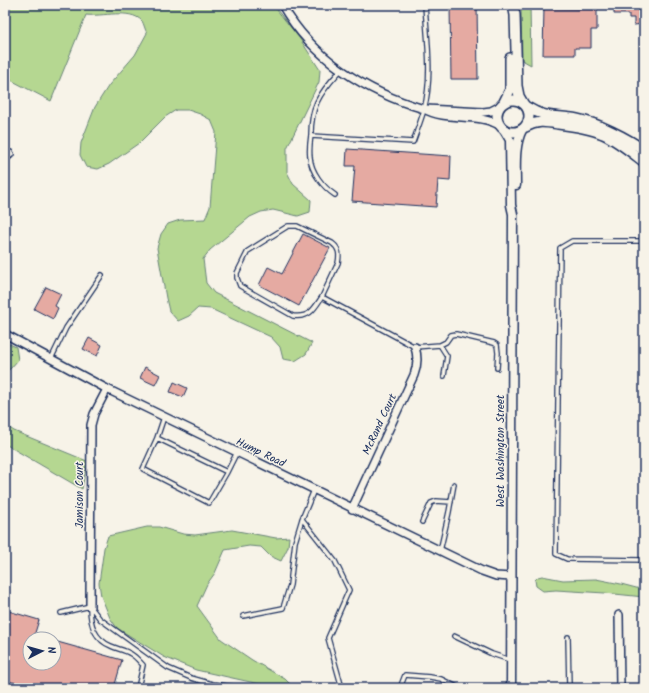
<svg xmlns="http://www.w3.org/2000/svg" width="649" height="693" viewBox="0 0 649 693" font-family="Kalam,sans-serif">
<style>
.green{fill:#b5d791;stroke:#688378}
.building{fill:#e5aaa2;stroke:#1b2f5e}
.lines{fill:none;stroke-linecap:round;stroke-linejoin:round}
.service-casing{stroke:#1b2f5e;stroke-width:6}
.minor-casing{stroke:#1b2f5e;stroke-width:10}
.tertiary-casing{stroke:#1b2f5e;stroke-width:11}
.secondary-casing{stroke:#1b2f5e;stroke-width:12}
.service{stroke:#f7f3e8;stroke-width:3.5}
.minor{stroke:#f7f3e8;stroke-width:7}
.tertiary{stroke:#f7f3e8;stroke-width:8}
.secondary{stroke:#f7f3e8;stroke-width:9}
.labels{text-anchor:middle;stroke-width:3;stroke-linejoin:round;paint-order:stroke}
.street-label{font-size:11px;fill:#1b2f5e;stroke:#f7f3e8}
</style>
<rect width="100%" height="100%" fill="#f7f3e8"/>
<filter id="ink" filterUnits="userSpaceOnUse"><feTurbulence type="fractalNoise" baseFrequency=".025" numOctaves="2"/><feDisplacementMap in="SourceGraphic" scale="8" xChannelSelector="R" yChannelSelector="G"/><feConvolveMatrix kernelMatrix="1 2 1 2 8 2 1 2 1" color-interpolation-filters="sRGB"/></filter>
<g filter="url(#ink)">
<path class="green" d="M5 5H273L300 39 320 70 319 82 287 148V172L293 184 311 200 310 212 298 216 273 210 261 212 250 217 210 250 203 259 206 283 214 293 312 343 306 354 295 361 283 359 280 347 271 337 211 309 198 308 189 316 178 321 169 311 166 298 157 248 161 234 168 224 180 220 205 219 210 207 216 132 211 120 200 114 188 110H176L165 117 139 143 109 164 98 169 86 167 80 155 81 143 95 107 109 85 135 55 147 33C145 30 144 24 142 21 130 8 102 17 86 15L51 101 5 77Z
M521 5H530L531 65 522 60Z
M5 342 16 347 18 360 10 369 5 371Z
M5 425 14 431 87 461 82 489 5 444Z
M147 527H159L183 534 195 535 232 530 276 538 289 537 288 547 281 561 270 556 261 547 249 546 225 550 215 573 207 584 197 606 221 639 252 660 285 679 294 688H269L264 685 196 670 164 657 117 628 110 618 101 596 99 583 104 548 108 536Z
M542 576 563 580 596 579 621 584 644 590V597L605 593 556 590 543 591 536 586 535 580 538 577Z"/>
<path class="building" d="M450 5H477L478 79H451Z
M614 5H644V24L634 25V18H629V14H614Z
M544 8 597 9V30H591V48H575V55H543Z
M347 149 451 156 450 181 438 180 436 207 352 201 355 166H346Z
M303 234 330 248 299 306 259 285 268 267 282 274Z
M46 287 61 294 55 306 58 308 53 319 34 309Z
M89 338 102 345 97 356 83 349Z
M145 367 160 375 155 385 140 378Z
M174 382 187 388 183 397 170 392Z
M5 610 39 620 33 639H30V663H54V641L122 660 114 688H33L5 680Z"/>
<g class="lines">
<g class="service-casing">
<path id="service" d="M311 136 413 142C417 131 421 120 424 110 433 76 427 39 425 5
M335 195C323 187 311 172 310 157 309 150 310 142 311 135 311 124 312 113 317 102 323 89 332 80 341 70
M644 241H572L560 248 556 554 567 559 644 560
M322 297C314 309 310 318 293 316L240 286 237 278V273L248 251 288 226H297L332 243C339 248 340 254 338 263L322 297 415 347 440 345 446 342 451 335 456 334 494 343 497 345 498 353 497 368
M440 345 447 356 444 376
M51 359 66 328 102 275
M164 417 157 438 227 472 237 452
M157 438 143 469 209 503 227 472
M302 519 335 561 349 590 328 638 342 688
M422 522 431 503 436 501 451 502
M440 551 449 512 454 484
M90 606 100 619 168 668 191 678 212 684 241 688
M90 607C90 624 94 639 111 646 117 649 125 650 131 654 136 657 139 661 143 665L138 688
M61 613 90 606
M243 616 283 608 290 585 295 542 302 519 314 490
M454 636 492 654 510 660
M568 637 569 688
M400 688 405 675 430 677 441 679 459 688"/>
</g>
<g class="minor-casing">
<path id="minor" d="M282 5C313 59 366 92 424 109 447 122 476 112 499 125
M426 109 483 112 491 111 499 107
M5 158 10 154
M5 334 107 389 482 571 496 576 511 577
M352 509 414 375C418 365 418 357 415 347
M90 606 91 425 94 414 107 389
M619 615 620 688"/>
</g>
<g class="tertiary-casing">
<path id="tertiary" d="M504 130 510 140 511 205 513 214 511 688
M516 185C516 167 514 146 522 130"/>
</g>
<g class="secondary-casing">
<path id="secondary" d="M513 5 515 15 517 86 519 96 523 103
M497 116a16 16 0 1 1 32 0a16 16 0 1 1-32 0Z
M504 102 510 90V58
M527 107C546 119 557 115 577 119 598 123 627 138 644 150
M526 127C537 120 546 122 558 124 574 126 589 128 603 134 618 141 631 152 644 162"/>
</g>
<use href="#service" class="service"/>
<use href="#minor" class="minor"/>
<use href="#tertiary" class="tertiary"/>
<use href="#secondary" class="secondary"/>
</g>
</g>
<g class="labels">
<g class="street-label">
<text transform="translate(379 424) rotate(-65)" y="4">McRand Court</text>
<text transform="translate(500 451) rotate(-90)" y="4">West Washington Street</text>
<text transform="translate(261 452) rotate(26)" y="4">Hump Road</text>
<text transform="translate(79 495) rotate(-90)" y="4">Jamison Court</text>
</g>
</g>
<rect width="649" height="693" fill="none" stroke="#f7f3e8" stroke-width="20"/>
<rect x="10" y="10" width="629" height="673" fill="none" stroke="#1b2f5e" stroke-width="1.5" filter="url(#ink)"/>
<g transform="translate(42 651) rotate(84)"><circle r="19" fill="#f7f3e8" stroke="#9fa5b1"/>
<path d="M0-3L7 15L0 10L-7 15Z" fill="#1b2f5e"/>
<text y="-6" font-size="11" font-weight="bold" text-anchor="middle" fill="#1b2f5e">N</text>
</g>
</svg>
